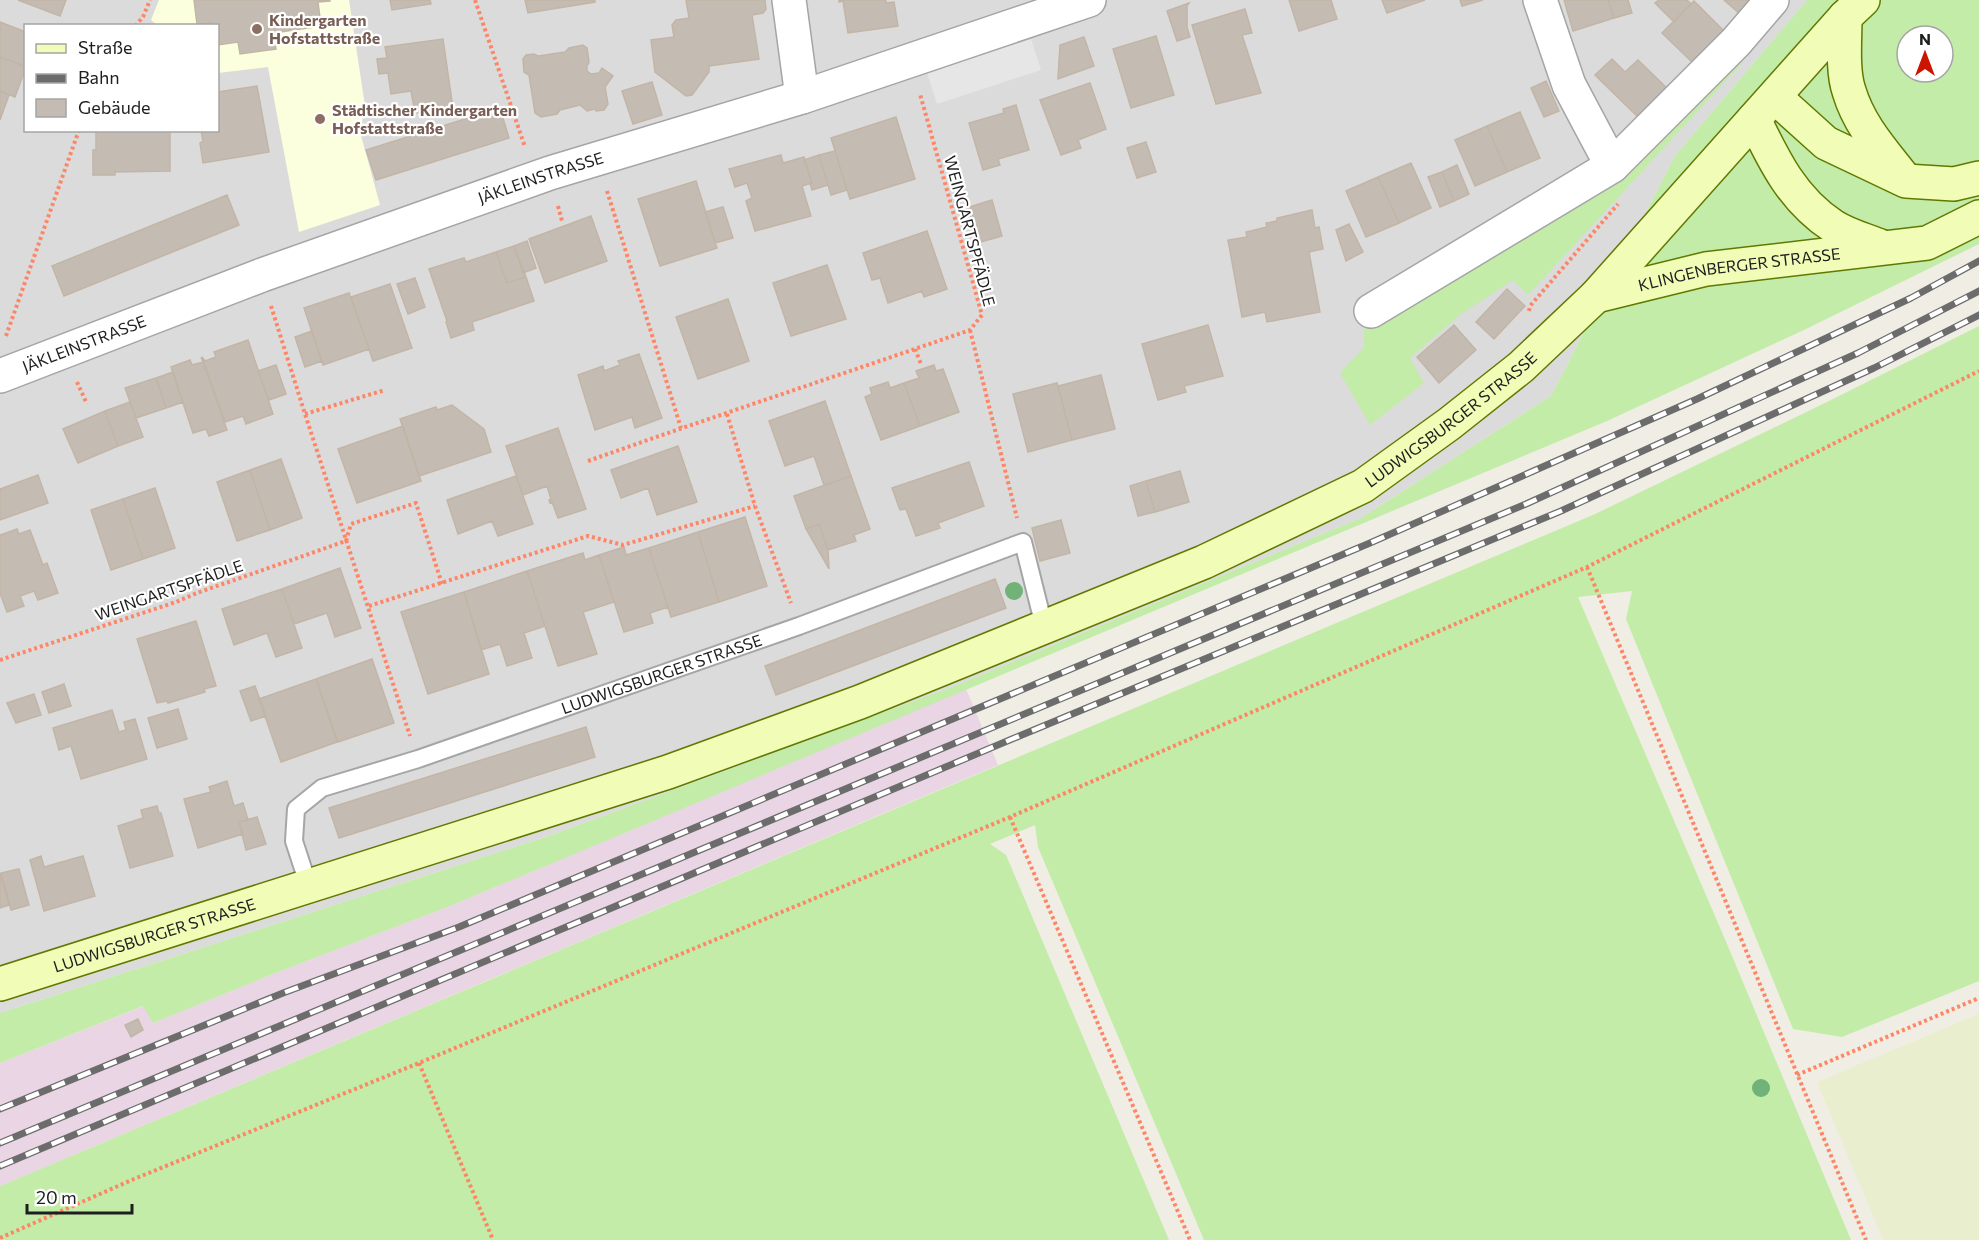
<svg xmlns="http://www.w3.org/2000/svg" width="1979" height="1240" viewBox="0 0 1979 1240" font-family="Commissioner,sans-serif">
<style>
.residential{fill:#dcdbdb;fill-rule:evenodd}
.industrial{fill:#e9d5e3}
.education{fill:#fcffdd}
.farmland{fill:#e9efce}
.grass{fill:#c2eca8;fill-rule:evenodd}
.parking{fill:#e6e6e6}
.building{fill:#c4bcb3;stroke:#c2b5a6;stroke-width:1.5}
.lines{fill:none;stroke-linecap:round;stroke-linejoin:round}
.lane-casing{stroke:#a5a5a5;stroke-width:20}
.street-casing{stroke:#a5a5a5;stroke-width:36}
.secondary-casing{stroke:#607901;stroke-width:36}
.path{stroke:#fe8566;stroke-width:4;stroke-dasharray:3 3;stroke-linecap:butt}
.lane{stroke:#fff;stroke-width:16}
.street{stroke:#fff;stroke-width:33}
.secondary{stroke:#f1fcb6;stroke-width:33}
.rail-casing{stroke:#6c6c6c;stroke-width:7}
.rail{stroke:#fff;stroke-width:4.5;stroke-dasharray:14;stroke-linecap:butt}
.tree{fill:#70b277}
.education-dot{fill:#8d6e63;stroke:#fff;stroke-width:2}
.labels{text-anchor:middle;stroke-width:4.5;stroke-linejoin:round;paint-order:stroke}
.education-label{font-size:16px;font-weight:bold;fill:#785e54;stroke:#fff;text-anchor:start}
.street-label{font-size:16px;fill:#1e1e1e;stroke:#fff}
</style>
<rect width="100%" height="100%" fill="#f0ede4"/>
<path class="residential" d="M0 0H1807L1675 156 1551 396 1361 518 957 685 549 836 0 1013ZM26 26H218V130H26Z"/>
<path class="industrial" d="M966 689 998 765 0 1186V1063L144 1006 153 1023 278 972 450 906Z"/>
<path class="education" d="M159 0H349L365 106 360 132 380 205 299 232 268 67 218 73V26L157 25 151 20Z"/>
<path class="farmland" d="M1979 1014V1240H1883L1817 1082Z"/>
<path class="grass" d="M1807 0H1979V244L1808 328 1607 421 450 906 278 972 153 1023 143 1006 0 1063V1013L549 836 957 685 1361 518 1551 396 1675 156ZM1907 36H1943V72H1907Z
M1736 57 1743 62 1528 295 1513 280 1461 314 1410 358 1424 383 1370 425 1340 373 1364 347V326L1614 173Z
M1979 326V981L1842 1037 1793 1029 1626 619 1632 591 1578 597 1727 944 1851 1240H1204L1038 847 1035 825 990 844 1006 855 1169 1240H0V1186L1593 515 1823 404Z"/>
<path class="parking" d="M1031 39 1041 70 937 104 927 73Z"/>
<path class="building" d="M18 0H66L60 16Z
M194 0H330V1L318 2 321 26 273 33 276 49 240 54 238 42 218 45V26H211V23L197 24Z
M390 0H430L431 4 392 10Z
M525 0H595V2L528 13Z
M686 0H765L766 9 763 13 752 15 759 59 709 66V72L692 95 686 96 655 72 651 40 674 37 672 25 676 20 689 18Z
M839 0H886V3L894 2 898 26 848 33 843 1 839 2Z
M1289 0H1331L1337 19 1299 31Z
M1382 0H1425L1387 13Z
M1460 0H1483L1462 6Z
M1564 0H1608L1614 18 1573 31Z
M1608 0H1628L1632 13 1614 18Z
M1659 0H1687L1691 4 1674 22 1655 3Z
M1724 0H1754L1741 15Z
M1694 1 1725 32 1693 63 1662 33Z
M1189 3 1187 6V27L1190 37 1177 41 1167 11Z
M1245 9 1252 33 1242 35 1261 93 1216 104 1192 25Z
M0 22 26 32V67L0 57Z
M1156 36 1174 95 1131 108 1113 49Z
M1084 37 1094 66 1058 79 1060 45Z
M443 39 453 108 415 113 411 91 391 94 388 73 379 74 377 59 387 58 385 47Z
M583 45 587 48 589 62 587 66V71L591 74 599 73 602 68 613 76 605 87 608 104 604 110 596 111 595 109 587 111 580 105 560 110 557 114 541 117 535 113 529 75 524 72 523 59 526 55 534 54 538 56 565 52 569 48Z
M0 57 26 67 15 97 0 91Z
M1612 59 1625 72 1638 60 1670 91 1641 120 1595 75Z
M1546 81 1559 111 1544 117 1531 88Z
M652 82 662 115 633 124 622 91Z
M1090 83 1106 129 1078 140 1081 148 1061 155 1040 100Z
M257 86 269 152 203 163 200 143 203 141 201 130H218V92Z
M0 91 9 95 0 120Z
M1016 105 1029 150 998 159 1000 165 983 170 969 123 1004 113 1003 109Z
M500 108 509 138 376 180 366 150Z
M1520 112 1540 158 1507 172 1487 126Z
M896 117 915 179 850 199 831 138Z
M1487 126 1507 172 1475 186 1455 140Z
M96 130H170V171L115 172V175H93V150H96Z
M1146 142 1156 172 1137 178 1127 148Z
M835 151 847 190 831 195 819 155Z
M781 155 783 163 804 157 812 183 802 186 811 216 755 231 746 201 752 198 747 183 735 187 729 169Z
M819 155 828 185 812 190 810 183H812L804 160Z
M1411 163 1431 208 1399 223 1378 177Z
M1457 165 1469 194 1454 201 1442 172Z
M1442 172 1454 201 1440 207 1428 177Z
M1378 177 1399 223 1366 237 1346 191Z
M696 181 717 248 660 266 638 199Z
M227 195 239 225 64 296 52 266Z
M992 200 1002 236 977 243 966 208Z
M723 207 733 238 715 243 705 212Z
M1312 210 1315 228 1319 227 1323 249 1309 252 1320 312 1267 322 1265 312 1242 317 1228 240 1247 237 1246 232 1267 227 1266 223 1277 221V218Z
M591 216 607 261 545 283 529 239Z
M1349 224 1363 252 1346 261 1336 230Z
M927 231 947 289 924 297 922 291 888 303 880 278 872 280 863 253Z
M527 241 536 268 523 273 514 246Z
M514 246 526 277 507 283 496 252Z
M496 252 507 283 526 277 534 301 472 322 474 330 451 338 446 322 447 321 429 269 464 258 466 262Z
M827 265 846 319 791 336 773 283Z
M415 278 425 307 408 314 397 284Z
M390 284 412 348 373 361 351 297Z
M1507 289 1525 306 1494 339 1476 322Z
M349 293 369 349 323 365 304 308Z
M728 299 749 361 698 379 676 317Z
M1208 325 1223 376 1184 386 1186 392 1158 400 1142 344Z
M1454 325 1476 350 1439 383 1417 357Z
M312 331 322 361 305 367 295 337Z
M248 340 273 414 246 424 243 416 225 422 202 357 205 361 216 357 214 352Z
M639 354 662 418 635 428 632 417 595 430 578 375 603 366 604 371 620 365 618 361Z
M201 357 227 430 209 436 206 429 193 433 171 367 190 360 192 365 203 362Z
M276 365 286 394 269 400 258 371Z
M934 365 936 371 943 369 959 412 920 426 904 383 919 378 916 371Z
M173 372 183 402 166 408 156 378Z
M1101 375 1115 429 1072 440 1058 386Z
M156 378 166 408 136 418 125 388Z
M888 382 890 388 904 383 920 426 881 440 865 397 872 394 870 388Z
M1057 383 1072 440 1028 452 1013 394Z
M825 401 851 476 824 485 814 456 785 466 769 421Z
M130 402 143 437 118 446 105 411Z
M452 405 484 429 491 452 419 476 400 419 436 407 437 410Z
M105 411 118 446 78 463 63 429Z
M403 426 421 481 357 503 338 449Z
M558 428 586 509 558 518 552 502 550 503 549 500 551 499 547 486 523 495 506 446Z
M678 446 697 502 657 515 648 488 621 498 611 470Z
M281 459 302 518 270 530 250 470Z
M969 462 984 506 938 523 940 528 916 536 906 509 900 510 892 488Z
M250 470 270 530 237 541 217 482Z
M1180 471 1189 502 1155 512 1146 481Z
M38 475 48 503 0 520V489Z
M516 476 533 524 498 536 492 521 458 534 447 500Z
M851 476 870 529 854 535 856 541 828 550 819 524 806 529 794 496Z
M1146 481 1155 512 1138 516 1130 486Z
M155 488 175 548 143 559 123 499Z
M123 499 143 559 111 570 91 510Z
M745 517 767 586 719 602 698 532Z
M1061 520 1070 553 1040 561 1032 528Z
M819 524 828 550 829 569 806 529Z
M17 529 19 534 30 530 43 565 47 563 58 593 38 600 34 591 20 596 24 606 7 612 0 593V535Z
M698 532 719 602 671 617 649 548Z
M624 547 626 555 649 548 668 607 650 613 653 623 624 632 599 555Z
M583 553 585 560 599 555 614 602 583 612 597 654 558 666 527 571Z
M340 568 361 628 335 637 327 613 294 624 282 589Z
M527 571 545 626 524 633 532 658 507 666 500 644 481 650 464 592Z
M995 579 1006 608 776 695 765 666Z
M282 589 302 648 276 657 267 633 234 645 222 609Z
M464 592 489 674 428 694 401 612Z
M196 621 216 686 204 689 205 692 168 703 167 701 157 703 137 639Z
M372 659 394 723 338 742 316 679Z
M316 679 337 742 281 762 259 699Z
M64 684 71 706 49 713 42 692Z
M255 686 266 716 251 721 240 691Z
M34 694 41 715 16 723 7 703Z
M178 709 187 739 157 748 148 718Z
M112 710 119 732 126 730 124 722 135 719 147 759 81 779 71 746 59 750 53 728Z
M586 727 595 757 339 838 329 808Z
M227 781 234 806 243 803 248 820 239 822 243 834 198 848 184 799 211 792 209 787Z
M157 806 159 813H161L173 856 130 868 118 826 143 818 141 810Z
M257 817 266 844 246 850 239 822Z
M41 856 44 867 83 856 95 896 44 911 30 860Z
M19 869 29 905 11 910 1 873Z
M0 873 9 905 0 908Z
M138 1019 143 1030 131 1037 125 1025Z"/>
<g class="lines">
<g class="lane-casing">
<g id="lane">
<path id="s1" d="M309 887 294 841 296 809 322 788 418 759 799 626 1023 542 1044 626"/>
</g>
</g>
<g class="street-casing">
<g id="street">
<path d="M789 0 802 97"/>
<path d="M1540 0 1569 85 1612 166"/>
<path d="M1371 311 1612 166 1736 42 1772 0"/>
<path id="s2" d="M0 376 262 275 550 173 802 97 1089 0"/>
</g>
</g>
<g class="secondary-casing">
<g id="secondary">
<path d="M1845 17C1845 40 1842 71 1849 91 1859 125 1882 150 1903 177"/>
<path d="M1775 97 1826 143 1906 181 1954 184 1979 178"/>
<path d="M1754 119C1774 161 1793 200 1833 226 1847 235 1865 240 1880 246"/>
<path id="s3" d="M1596 296 1706 269 1927 243 1979 217"/>
<path id="s4" d="M0 984 668 772 860 702 1204 562 1363 486 1449 424 1521 367 1596 296 1845 17 1863 0"/>
</g>
</g>
<path class="path" d="M475 0 525 147
M135 26 143 17 150 0
M607 191 681 428
M558 206 562 221
M271 306 305 414 410 736
M1529 311 1530 306 1618 204
M970 330 1017 518
M6 336 79 130
M915 349 921 364
M77 382 87 404
M305 414 385 390
M727 414 755 506 791 603
M588 461C715 416 843 374 970 330L982 315 920 94
M1587 567 1866 1240
M369 606 588 536 623 545 755 506
M0 660 176 602 197 593 346 541 351 524 416 503 442 584
M1010 817 1190 1240
M419 1063 493 1240
M1797 1075 1979 998
M0 1238 134 1179 419 1063 1010 817 1587 567 1979 371"/>
<use href="#lane" class="lane"/>
<use href="#street" class="street"/>
<use href="#secondary" class="secondary"/>
<g class="rail-casing">
<path id="rail" d="M0 1109 283 993 459 927 1370 543 1697 399 1911 298 1979 261
M0 1143 1526 504 1858 353 1979 291
M0 1166 1012 739 1561 511 1874 368 1979 315"/>
</g>
<use href="#rail" class="rail"/>
</g>
<g class="tree">
<circle cx="1014" cy="591" r="9"/>
<circle cx="1761" cy="1088" r="9"/>
</g>
<g class="education-dot">
<circle cx="257" cy="29" r="6"/>
<circle cx="320" cy="119" r="6"/>
</g>
<g class="labels">
<g class="education-label">
<text x="269" y="26">Kindergarten<tspan x="269" dy="18">Hofstattstraße</tspan></text>
<text x="332" y="116">Städtischer Kindergarten<tspan x="332" dy="18">Hofstattstraße</tspan></text>
</g>
<g class="street-label">
<text dy="6" stroke="none"><textPath href="#s2" startOffset="576">JÄKLEINSTRASSE</textPath></text>
<text transform="translate(970 231) rotate(75)" y="6">WEINGARTSPFÄDLE</text>
<text dy="6" stroke="none"><textPath href="#s3" startOffset="146">KLINGENBERGER STRASSE</textPath></text>
<text dy="6" stroke="none"><textPath href="#s2" startOffset="90">JÄKLEINSTRASSE</textPath></text>
<text dy="6" stroke="none"><textPath href="#s4" startOffset="1563">LUDWIGSBURGER STRASSE</textPath></text>
<text transform="translate(169 590) rotate(-19)" y="6">WEINGARTSPFÄDLE</text>
<text dy="6" stroke="none"><textPath href="#s1" startOffset="472">LUDWIGSBURGER STRASSE</textPath></text>
<text dy="6" stroke="none"><textPath href="#s4" startOffset="162">LUDWIGSBURGER STRASSE</textPath></text>
</g>
</g>
<rect x="24" y="24" width="195" height="108" fill="#ffffff" stroke="#a5a5a5" stroke-width="1.5"/>
<rect x="36" y="44" width="30" height="9" fill="#f1fcb6" stroke="#a5a5a5" stroke-width="1.5"/>
<text x="78" y="54" font-size="18" fill="#1e1e1e">Straße</text>
<rect x="36" y="74" width="30" height="9" fill="#6c6c6c" stroke="#a5a5a5" stroke-width="1.5"/>
<text x="78" y="84" font-size="18" fill="#1e1e1e">Bahn</text>
<rect x="36" y="99" width="30" height="18" fill="#c4bcb3" stroke="#a5a5a5" stroke-width="1.5"/>
<text x="78" y="114" font-size="18" fill="#1e1e1e">Gebäude</text>
<g transform="translate(1925 54)"><circle r="28" fill="#ffffff" stroke="#a5a5a5" stroke-width="1.5"/>
<path d="M0-4.5L10 22L0 15L-10 22Z" fill="#cc1500"/>
<text y="-9" font-size="16" font-weight="bold" text-anchor="middle" fill="#1e1e1e">N</text>
</g>
<path d="M27 1204v9h105v-9" fill="none" stroke="#1e1e1e" stroke-width="3"/>
<text x="36" y="1204" font-size="18" fill="#1e1e1e" stroke="#ffffff" stroke-width="4.5" paint-order="stroke">20 m</text>
</svg>
